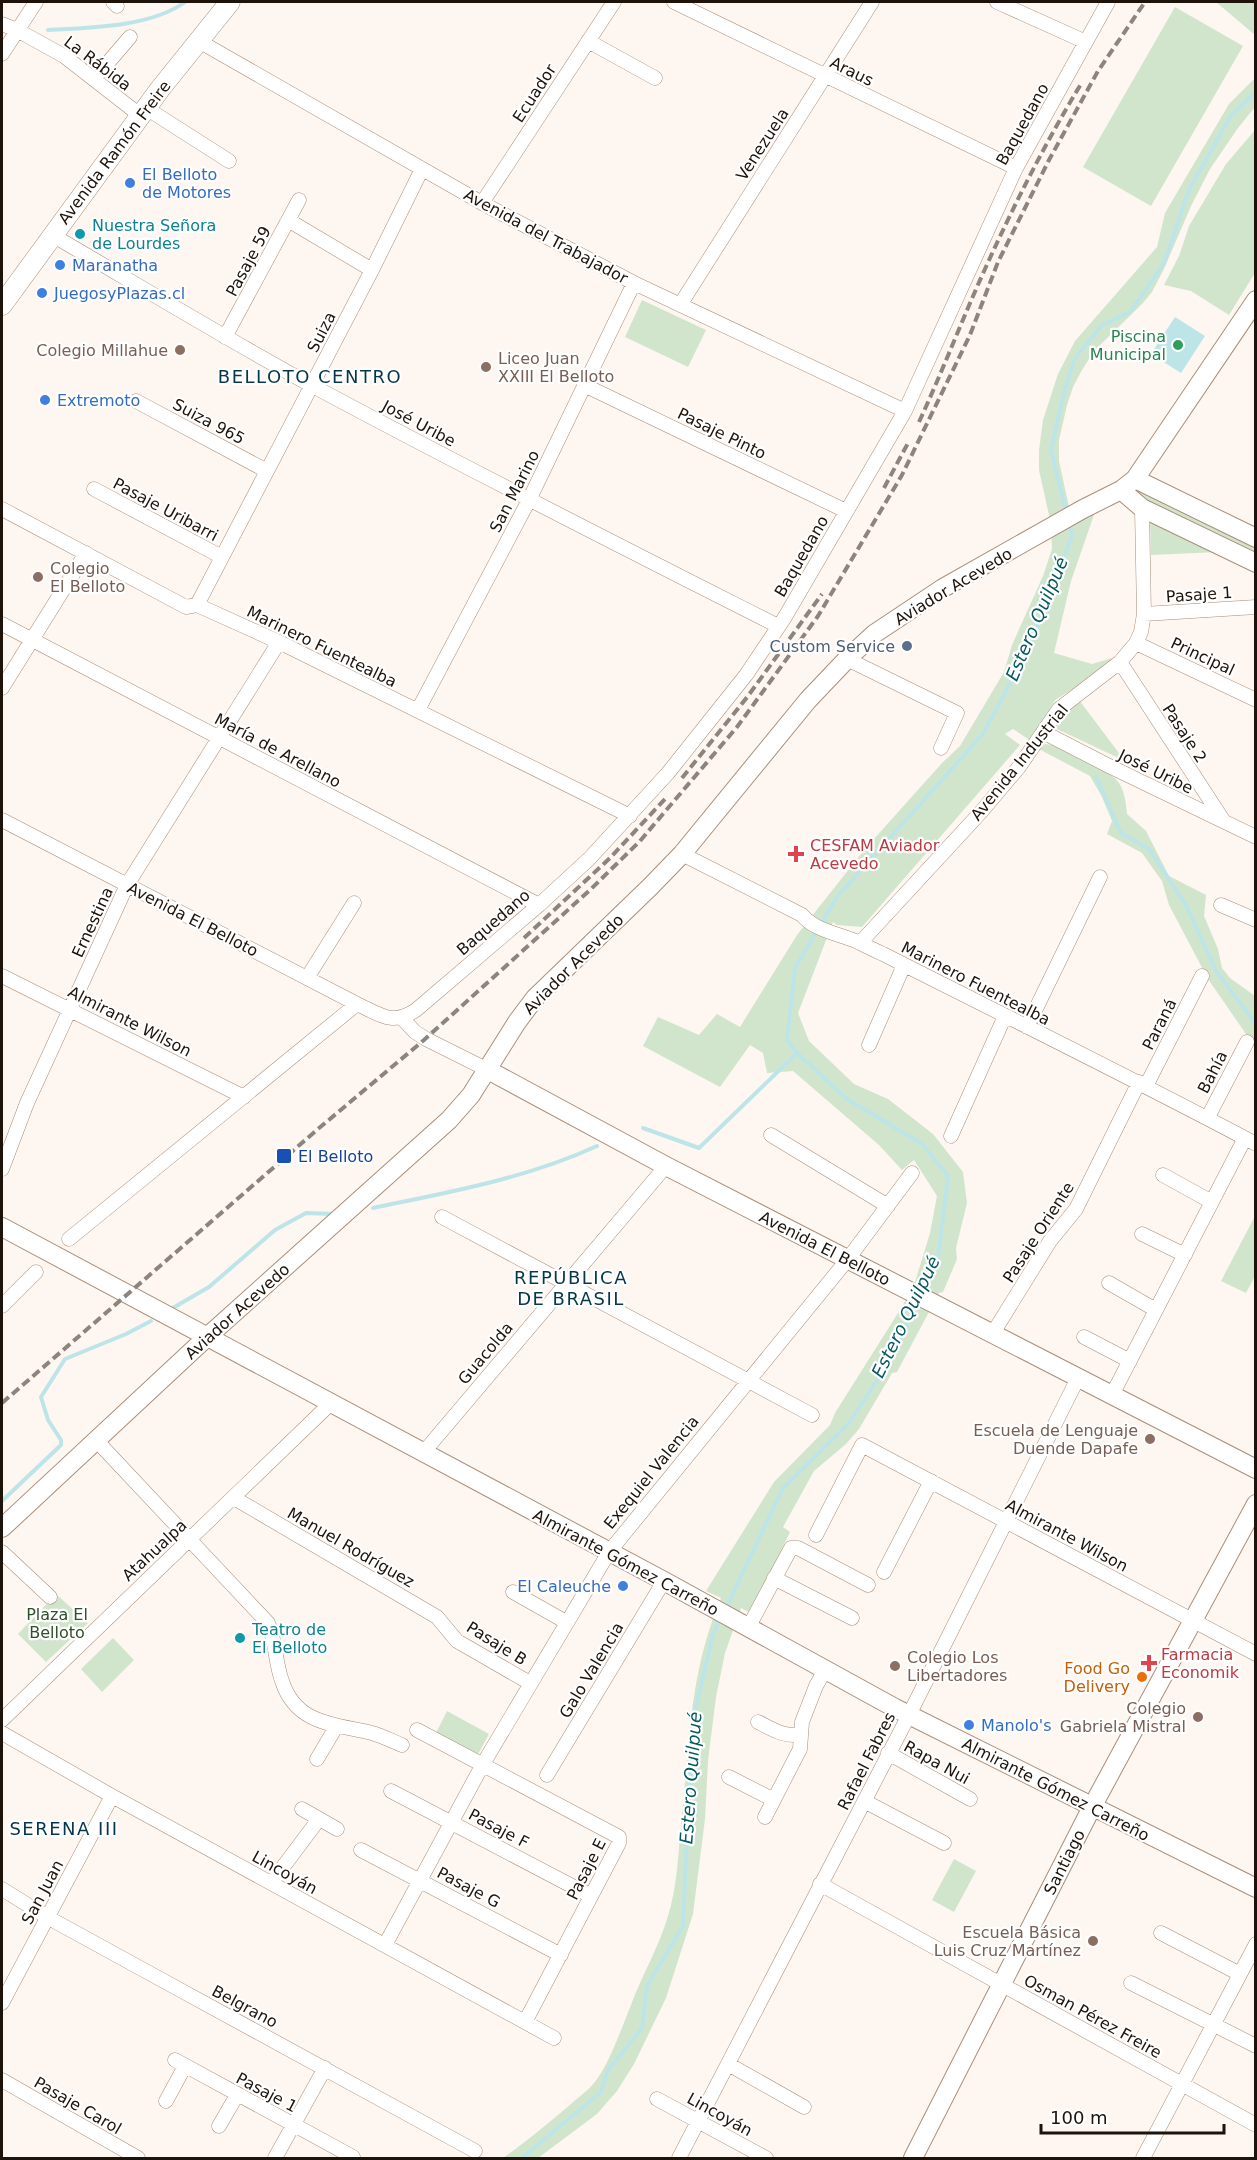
<svg xmlns="http://www.w3.org/2000/svg" width="1257" height="2160" viewBox="0 0 1257 2160" font-family="'DejaVu Sans',sans-serif">
<style>
.green{fill:#d1e5cd}
.water{fill:#bde5e8}
.lines{fill:none;stroke-linecap:round;stroke-linejoin:round}
.stream{stroke:#bde5e8;stroke-width:4}
.street-casing{stroke:#ab8e78;stroke-width:15}
.secondary-casing{stroke:#ab8e78;stroke-width:20}
.primary-casing{stroke:#ab8e78;stroke-width:21}
.street{stroke:#fff;stroke-width:14}
.secondary{stroke:#fff;stroke-width:18}
.primary{stroke:#fff;stroke-width:20}
.rail{stroke:#8d847d;stroke-width:4;stroke-dasharray:9 4.5;stroke-linecap:butt}
.shop-dot{fill:#3f7fe0;stroke:#fff;stroke-width:2}
.culture-dot{fill:#0f9aa8;stroke:#fff;stroke-width:2}
.leisure-dot{fill:#2e9e5b;stroke:#fff;stroke-width:2}
.education-dot{fill:#8d6e63;stroke:#fff;stroke-width:2}
.service-dot{fill:#5c6f8a;stroke:#fff;stroke-width:2}
.health-dot{fill:#e0444e;stroke:#fff;stroke-width:2}
.transit-dot{fill:#1a4fb4;stroke:#fff;stroke-width:2}
.food-dot{fill:#e8710a;stroke:#fff;stroke-width:2}
.labels{text-anchor:middle;stroke-width:4.5;stroke-linejoin:round;paint-order:stroke}
.street-label{font-size:16px;fill:#1e130b;stroke:#fff}
.shop-label{font-size:16px;fill:#366cbe;stroke:#fff;text-anchor:start}
.culture-label{font-size:16px;fill:#0d838f;stroke:#fff;text-anchor:start}
.leisure-label{font-size:16px;fill:#27864d;stroke:#fff;text-anchor:end}
.education-label{font-size:16px;fill:#785e54;stroke:#fff;text-anchor:end}
.service-label{font-size:16px;fill:#4e5e75;stroke:#fff;text-anchor:end}
.health-label{font-size:16px;fill:#be3a42;stroke:#fff;text-anchor:start}
.transit-label{font-size:16px;fill:#164399;stroke:#fff;text-anchor:start}
.park-label{font-size:16px;fill:#2f4f2a;stroke:#fff}
.food-label{font-size:16px;fill:#c56008;stroke:#fff;text-anchor:end}
.neighbourhood-label{font-size:18px;letter-spacing:1.5px;fill:#033749;stroke:#fff}
.water-label{font-size:18px;font-style:italic;fill:#045a60;stroke:#fff}
</style>
<rect width="100%" height="100%" fill="#fdf6f1"/>
<path class="green" d="M1216 2H1255V35Z
M1175 7 1243 46 1151 206 1083 167Z
M1255 78V107L1238 128 1210 169 1191 206 1164 269 1152 292 1143 303 1095 350 1082 370 1073 387 1067 405 1059 440V461L1073 525 1095 512 1071 581 1054 653 1092 664 1112 658 1105 669 1055 700 1031 741 1013 729 1005 734 1020 745 862 927 837 925 833 922 798 1013 809 1041 854 1084 888 1099 933 1134 963 1172 967 1203 956 1248 957 1259 943 1292 939 1293 897 1372 892 1373 859 1429 846 1444 814 1471 783 1527 790 1532 751 1613 741 1608 725 1653 716 1697 708 1761 705 1819 693 1914 666 1998 634 2064 617 2091 597 2114 538 2158H503C527 2141 549 2123 571 2104 578 2097 588 2091 594 2083 609 2065 622 2027 631 2005 642 1975 659 1947 668 1916 677 1888 678 1856 681 1826 689 1746 689 1674 721 1598L706 1591 774 1482 830 1425 835 1413 903 1305 915 1282 930 1233 937 1196 914 1160 902 1170 879 1145 793 1071 767 1073 763 1053 750 1045 720 1087 643 1046 658 1017 699 1035 717 1014 740 1027 797 935 819 907 865 849 942 763 960 746 1004 672 1012 645 1043 576 1052 549 1051 524 1039 470V450L1043 420 1058 374 1075 341 1157 247 1165 213 1229 104Z
M1255 130V273L1229 315 1191 291 1164 285 1179 256 1189 226 1226 164Z
M642 300 706 330 688 367 625 337Z
M1143 489 1255 543V556L1137 499 1133 491Z
M1150 519 1219 552 1151 555Z
M1079 700 1125 761 1057 729C1053 715 1069 708 1079 700Z
M1045 744 1053 745C1069 753 1110 769 1119 783 1125 792 1126 804 1127 814L1146 831 1169 876 1206 895 1204 916 1218 949 1222 968 1230 978 1255 996V1047L1208 979 1169 905 1162 881 1142 853 1107 834 1112 821 1102 797 1090 776 1037 748Z
M1255 1216V1276L1246 1293 1221 1281Z
M56 1594 88 1623 46 1662 18 1634Z
M113 1638 134 1660 102 1692 81 1669Z
M447 1711 489 1734 477 1756 435 1735Z
M954 1859 976 1871 954 1912 932 1900Z"/>
<path class="water" d="M1175 317 1205 336 1181 373 1151 354Z"/>
<g class="lines">
<path class="stream" d="M48 30C89 28 151 27 185 2
M1066 511 1051 450 1063 396 1075 358 1102 325 1130 312 1164 263 1189 190 1230 117 1256 92
M1096 777 1121 833 1149 849 1187 907 1216 971 1256 1024
M643 1128 699 1148 797 1053
M373 1208C449 1192 525 1179 597 1146
M923 1290 938 1258 948 1176 922 1144 847 1099 797 1053 787 1040 795 968 837 897 983 734 1029 648 1072 536 1069 525
M171 1309 209 1287 275 1230 306 1213 334 1214
M2 1501 61 1445V1440L48 1420 41 1397 65 1359 126 1334 151 1321
M726 1608 783 1488 849 1423 889 1362 918 1300
M522 2158 601 2092 608 2070 642 2028 647 1986 683 1926 692 1724 713 1634 721 1618"/>
<g class="street-casing">
<path id="street" d="M113 2 117 6
M674 2 1016 168
M997 2 1086 42
M2 24 17 30 64 56 141 116
M197 40 482 203 634 283 905 411
M588 41 655 78
M2 54 36 2
M94 79 130 37
M146 108 229 161
M482 203 614 2
M288 220 372 270
M52 235C138 285 223 337 311 385 465 468 622 547 778 626
M680 305 872 2
M225 337 299 200
M584 385 846 511
M136 401 267 471
M94 489 222 557
M2 509 186 607 197 605 279 642 630 816
M197 605 372 270 422 169
M1144 614 1256 607
M2 624 539 905
M1136 643 1256 700
M847 659 957 713 941 748
M1120 662 1223 820
M2 688 86 553
M418 710 529 500 634 283
M1043 732 1111 767 1256 837
M2 820 357 1004C381 1015 392 1026 416 1010L539 905 589 859 668 773 746 675 785 617 905 411 1016 168 1108 2
M682 854 802 915C815 931 840 934 858 942 866 946 874 950 883 954 1007 1017 1132 1078 1256 1144
M1221 905 1256 920
M860 943 981 812 1019 767 1059 709 1120 662 1136 643 1141 632 1144 614 1142 508
M2 976 244 1097
M307 978 354 903
M401 1017 415 1032 426 1039 488 1070
M1027 1027 1100 877
M869 1045 904 965
M1146 1086 1202 976
M1208 1117 1247 1042
M771 1135 888 1206
M951 1136 1005 1016
M2 1169 27 1103 127 885 279 642
M1163 1175 1212 1202
M442 1217 812 1415
M1142 1234 1185 1255
M69 1239 357 1004
M1109 1283 1156 1310
M2 1306 36 1272
M993 1333 1050 1241 1076 1209 1139 1082
M1084 1337 1130 1361
M1112 1395 1245 1138
M95 1439 268 1623C276 1641 275 1662 282 1681 296 1725 335 1724 372 1733 382 1736 392 1741 402 1745
M423 1453 666 1166
M234 1498 437 1617 457 1641 530 1683
M816 1535 862 1445 1256 1654
M2 1552 50 1597
M884 1572 931 1481
M774 1578 852 1618
M513 1592 566 1622
M748 1628 791 1548H798L868 1585
M2 1720 330 1404
M758 1722C772 1729 785 1738 801 1734
M417 1730 619 1837V1843L525 2022
M2 1733 112 1796 554 2038
M888 1753 970 1799
M317 1759 336 1727
M547 1775 664 1581
M729 1777 774 1800
M391 1791 591 1896
M864 1801 944 1843
M302 1809 337 1829
M765 1817 800 1749 802 1722 816 1686 825 1670
M361 1850 561 1955
M271 1883 319 1819
M820 1884 1256 2125
M2 1889 47 1917 162 1980 475 2151
M1161 1933 1240 1974
M385 1945 483 1764 609 1552 848 1259 912 1173
M1131 1983 1256 2046
M2 2003 112 1796
M175 2060 353 2157
M728 2064 804 2107
M2 2080 138 2158
M657 2099 766 2158
M166 2101 185 2066
M219 2126 237 2095
M275 2158 325 2068
M679 2158 909 1715 1078 1378
M1143 2158 1256 1944"/>
</g>
<g class="secondary-casing">
<path id="secondary" d="M1135 479 1256 538
M1121 490 1142 508 1256 563
M488 1070 666 1166 1256 1469
M2 1227 664 1581 895 1708 1256 1888
M2 1528 207 1337 449 1120 471 1095 517 1022 535 998 650 887 682 854 808 700 847 659 874 634 943 588 1083 509 1121 490 1135 479 1256 300
M913 2158 1092 1807 1256 1504"/>
</g>
<g class="primary-casing">
<path id="primary" d="M2 305 160 89 230 2"/>
</g>
<use href="#street" class="street"/>
<use href="#secondary" class="secondary"/>
<use href="#primary" class="primary"/>
<path class="rail" d="M919 422C944 368 965 312 990 258 1017 199 1047 140 1081 84
M884 488 908 443
M682 778 748 696 822 594
M524 938 610 858 665 799
M2 1403 318 1129 424 1040 590 890 640 841 737 727 818 616 902 475 970 335 998 262 1049 160 1098 71 1145 2"/>
</g>
<g class="shop-dot">
<circle cx="130" cy="183" r="6"/>
<circle cx="60" cy="265" r="6"/>
<circle cx="42" cy="293" r="6"/>
<circle cx="45" cy="400" r="6"/>
<circle cx="623" cy="1586" r="6"/>
<circle cx="969" cy="1725" r="6"/>
</g>
<g class="culture-dot">
<circle cx="80" cy="234" r="6"/>
<circle cx="240" cy="1638" r="6"/>
</g>
<circle class="leisure-dot" cx="1178" cy="345" r="6"/>
<g class="education-dot">
<circle cx="180" cy="350" r="6"/>
<circle cx="486" cy="367" r="6"/>
<circle cx="38" cy="577" r="6"/>
<circle cx="1150" cy="1439" r="6"/>
<circle cx="895" cy="1666" r="6"/>
<circle cx="1198" cy="1717" r="6"/>
<circle cx="1093" cy="1941" r="6"/>
</g>
<circle class="service-dot" cx="907" cy="646" r="6"/>
<g class="health-dot">
<path d="M793 845h6v6h6v6h-6v6h-6v-6h-6v-6h6z"/>
<path d="M1146 1654h6v6h6v6h-6v6h-6v-6h-6v-6h6z"/>
</g>
<rect class="transit-dot" x="276" y="1148" width="16" height="16" rx="3"/>
<circle class="food-dot" cx="1142" cy="1677" r="6"/>
<g class="labels">
<g class="street-label">
<text transform="translate(98 63) rotate(37)" y="6">La Rábida</text>
<text transform="translate(852 71) rotate(26)" y="6">Araus</text>
<text transform="translate(534 93) rotate(-57)" y="6">Ecuador</text>
<text transform="translate(1022 124) rotate(-61)" y="6">Baquedano</text>
<text transform="translate(762 144) rotate(-57)" y="6">Venezuela</text>
<text transform="translate(114 152) rotate(-53)" y="6">Avenida Ramón Freire</text>
<text transform="translate(546 236) rotate(28)" y="6">Avenida del Trabajador</text>
<text transform="translate(248 261) rotate(-62)" y="6">Pasaje 59</text>
<text transform="translate(321 332) rotate(-63)" y="6">Suiza</text>
<text transform="translate(209 421) rotate(28)" y="6">Suiza 965</text>
<text transform="translate(419 423) rotate(28)" y="6">José Uribe</text>
<text transform="translate(722 433) rotate(26)" y="6">Pasaje Pinto</text>
<text transform="translate(514 491) rotate(-63)" y="6">San Marino</text>
<text transform="translate(166 509) rotate(28)" y="6">Pasaje Uribarri</text>
<text transform="translate(801 556) rotate(-60)" y="6">Baquedano</text>
<text transform="translate(953 586) rotate(-31)" y="6">Aviador Acevedo</text>
<text transform="translate(1199 594) rotate(-4)" y="6">Pasaje 1</text>
<text transform="translate(322 646) rotate(26)" y="6">Marinero Fuentealba</text>
<text transform="translate(1203 656) rotate(25)" y="6">Principal</text>
<text transform="translate(1185 733) rotate(57)" y="6">Pasaje 2</text>
<text transform="translate(278 750) rotate(28)" y="6">María de Arellano</text>
<text transform="translate(1019 762) rotate(-51)" y="6">Avenida Industrial</text>
<text transform="translate(1156 771) rotate(26)" y="6">José Uribe</text>
<text transform="translate(193 919) rotate(27)" y="6">Avenida El Belloto</text>
<text transform="translate(92 922) rotate(-65)" y="6">Ernestina</text>
<text transform="translate(493 922) rotate(-41)" y="6">Baquedano</text>
<text transform="translate(573 964) rotate(-45)" y="6">Aviador Acevedo</text>
<text transform="translate(976 983) rotate(27)" y="6">Marinero Fuentealba</text>
<text transform="translate(130 1021) rotate(27)" y="6">Almirante Wilson</text>
<text transform="translate(1159 1024) rotate(-63)" y="6">Paraná</text>
<text transform="translate(1212 1072) rotate(-63)" y="6">Bahía</text>
<text transform="translate(1038 1232) rotate(-57)" y="6">Pasaje Oriente</text>
<text transform="translate(825 1248) rotate(27)" y="6">Avenida El Belloto</text>
<text transform="translate(237 1311) rotate(-42)" y="6">Aviador Acevedo</text>
<text transform="translate(485 1353) rotate(-50)" y="6">Guacolda</text>
<text transform="translate(651 1472) rotate(-51)" y="6">Exequiel Valencia</text>
<text transform="translate(1067 1535) rotate(28)" y="6">Almirante Wilson</text>
<text transform="translate(351 1547) rotate(30)" y="6">Manuel Rodríguez</text>
<text transform="translate(154 1550) rotate(-43)" y="6">Atahualpa</text>
<text transform="translate(626 1562) rotate(28)" y="6">Almirante Gómez Carreño</text>
<text transform="translate(497 1643) rotate(32)" y="6">Pasaje B</text>
<text transform="translate(591 1670) rotate(-59)" y="6">Galo Valencia</text>
<text transform="translate(866 1761) rotate(-63)" y="6">Rafael Fabres</text>
<text transform="translate(937 1762) rotate(29)" y="6">Rapa Nui</text>
<text transform="translate(1056 1789) rotate(27)" y="6">Almirante Gómez Carreño</text>
<text transform="translate(499 1828) rotate(28)" y="6">Pasaje F</text>
<text transform="translate(1064 1862) rotate(-63)" y="6">Santiago</text>
<text transform="translate(586 1869) rotate(-63)" y="6">Pasaje E</text>
<text transform="translate(285 1872) rotate(29)" y="6">Lincoyán</text>
<text transform="translate(469 1887) rotate(28)" y="6">Pasaje G</text>
<text transform="translate(42 1892) rotate(-62)" y="6">San Juan</text>
<text transform="translate(245 2006) rotate(28)" y="6">Belgrano</text>
<text transform="translate(1093 2016) rotate(29)" y="6">Osman Pérez Freire</text>
<text transform="translate(267 2092) rotate(28)" y="6">Pasaje 1</text>
<text transform="translate(78 2105) rotate(30)" y="6">Pasaje Carol</text>
<text transform="translate(720 2114) rotate(29)" y="6">Lincoyán</text>
</g>
<g class="shop-label">
<text x="142" y="180">El Belloto<tspan x="142" dy="18">de Motores</tspan></text>
<text x="72" y="271">Maranatha</text>
<text x="54" y="299">JuegosyPlazas.cl</text>
<text x="57" y="406">Extremoto</text>
<text x="611" y="1592" text-anchor="end">El Caleuche</text>
<text x="981" y="1731">Manolo's</text>
</g>
<g class="culture-label">
<text x="92" y="231">Nuestra Señora<tspan x="92" dy="18">de Lourdes</tspan></text>
<text x="252" y="1635">Teatro de<tspan x="252" dy="18">El Belloto</tspan></text>
</g>
<g class="leisure-label">
<text x="1166" y="342">Piscina<tspan x="1166" dy="18">Municipal</tspan></text>
</g>
<g class="education-label">
<text x="168" y="356">Colegio Millahue</text>
<text x="498" y="364" text-anchor="start">Liceo Juan<tspan x="498" dy="18">XXIII El Belloto</tspan></text>
<text x="50" y="574" text-anchor="start">Colegio<tspan x="50" dy="18">El Belloto</tspan></text>
<text x="1138" y="1436">Escuela de Lenguaje<tspan x="1138" dy="18">Duende Dapafe</tspan></text>
<text x="907" y="1663" text-anchor="start">Colegio Los<tspan x="907" dy="18">Libertadores</tspan></text>
<text x="1186" y="1714">Colegio<tspan x="1186" dy="18">Gabriela Mistral</tspan></text>
<text x="1081" y="1938">Escuela Básica<tspan x="1081" dy="18">Luis Cruz Martínez</tspan></text>
</g>
<g class="service-label">
<text x="895" y="652">Custom Service</text>
</g>
<g class="health-label">
<text x="810" y="851">CESFAM Aviador<tspan x="810" dy="18">Acevedo</tspan></text>
<text x="1161" y="1660">Farmacia<tspan x="1161" dy="18">Economik</tspan></text>
</g>
<g class="transit-label">
<text x="298" y="1162">El Belloto</text>
</g>
<g class="park-label">
<text x="57" y="1620">Plaza El<tspan x="57" dy="18">Belloto</tspan></text>
</g>
<g class="food-label">
<text x="1130" y="1674">Food Go<tspan x="1130" dy="18">Delivery</tspan></text>
</g>
<g class="neighbourhood-label">
<text x="310" y="383">BELLOTO CENTRO</text>
<text x="571" y="1284">REPÚBLICA<tspan x="571" dy="21">DE BRASIL</tspan></text>
<text x="64" y="1835">SERENA III</text>
</g>
<g class="water-label">
<text transform="translate(1037 619) rotate(-67)" y="6">Estero Quilpué</text>
<text transform="translate(906 1317) rotate(-64)" y="6">Estero Quilpué</text>
<text transform="translate(691 1778) rotate(-86)" y="6">Estero Quilpué</text>
</g>
</g>
<rect width="1257" height="2160" fill="none" stroke="#1e130b" stroke-width="6"/>
<path d="M1041 2124v9h183v-9" fill="none" stroke="#1e130b" stroke-width="3"/>
<text x="1050" y="2124" font-size="18" fill="#1e130b" stroke="#ffffff" stroke-width="4.5" paint-order="stroke">100 m</text>
</svg>
